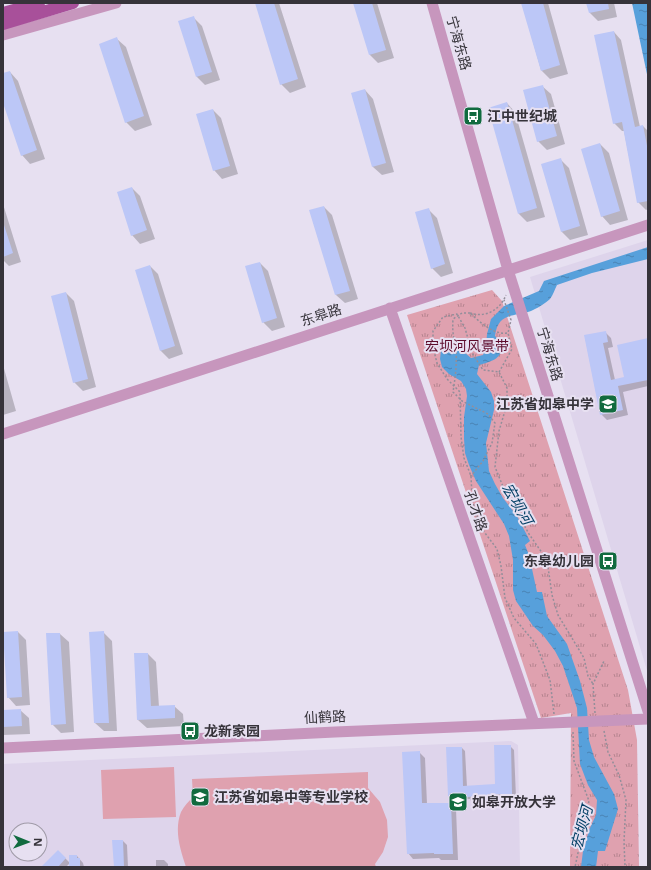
<svg xmlns="http://www.w3.org/2000/svg" width="651" height="870" viewBox="0 0 651 870" font-family="'Noto Sans','Noto Sans SC',sans-serif">
<style>
.built{fill:#ded4eb;fill-rule:evenodd}
.grass{fill:url(#grass-tufts)}
.garden{fill:#dfa1af}
.water{fill:url(#water-ripples)}
.shadow{fill:#0003}
.building{fill:#bcc7f7}
.lines{fill:none;stroke-linecap:round;stroke-linejoin:round}
.path{stroke:#938e9a;stroke-width:1.5;stroke-dasharray:2 2;stroke-linecap:butt}
.minor{stroke:#c796bd;stroke-width:11}
.major{stroke:#a8509a;stroke-width:12}
.path-bridge{stroke:#938e9a;stroke-width:1.5;stroke-dasharray:2 2;stroke-linecap:butt}
.labels{text-anchor:middle;stroke-width:4;stroke-linejoin:round;paint-order:stroke}
.street-label{font-size:14px;fill:#36333a;stroke:#e7e0f1}
.poi-label{font-size:14px;font-weight:bold;fill:#36333a;stroke:#e7e0f1;text-anchor:start}
.park-label{font-size:14px;fill:#5d0b2b;stroke:#e7e0f1}
.water-label{font-size:15px;font-style:italic;fill:#054066;stroke:#e7e0f1}
</style>
<defs>
<pattern id="grass-tufts" width="24" height="20" patternUnits="userSpaceOnUse"><rect width="24" height="20" fill="#dfa1af"/><path d="M3 7l-1-3M5 7V3M7 7l1-3M15 17l-1-3M17 17v-4M19 17l1-3" fill="none" stroke="#b6848f"/></pattern>
<pattern id="water-ripples" width="26" height="14" patternUnits="userSpaceOnUse"><rect width="26" height="14" fill="#57a0db"/><path d="M2 4q2-2 4 0t4 0M15 11q2-2 4 0t4 0" fill="none" stroke="#4983b3"/></pattern>
</defs>
<rect width="100%" height="100%" fill="#e7e0f1"/>
<path class="built" d="M648 240V674L530 277Z
M511 741 518 745 520 867H3V764ZM16 830H40V854H16Z"/>
<path class="grass" d="M492 290 502 301 628 690 637 740 639 867H570L571 713 541 718 407 315Z"/>
<path class="garden" d="M174 767 176 817 103 819 101 770Z
M368 772V788L380 802 387 820 388 837 383 852 375 864 376 867H186C180 849 174 830 181 812 184 806 189 801 193 797L192 779Z"/>
<path class="water" d="M632 3H648V79Z
M648 247V259L592 273 557 285C555 289 553 295 550 299 546 303 536 309 531 311 514 317 498 312 495 336L501 342C504 359 492 361 479 365L477 374 491 392 494 401V410L486 443 489 471 495 484 503 498 517 516 530 541 525 545 529 555 537 592H542L547 616 567 644 580 681 587 708 589 740 594 757 614 794 618 809 605 851H598L596 867H581L583 851 589 830 596 815 597 800 588 785 580 764 577 708 563 666 555 651 543 635 533 626 516 601 513 590V560L509 536 504 524 476 481 469 465 465 453 464 439V417L467 396 466 389 461 381 449 374 442 367 440 359 441 350 443 344 449 339 460 343 464 352 471 358 483 355 486 346 487 334 491 319 504 306 539 291 544 281Z"/>
<path class="shadow" d="M256 3H279L306 87 290 93 281 84Z
M354 3H377L394 58 378 63 370 55Z
M522 3H548L568 74 550 79 541 70Z
M587 3H614L617 17 598 21 590 13Z
M193 17 202 26 220 80 205 85 197 77Z
M614 32 621 40 640 127 643 126 648 131V209L646 210 638 202 624 131H622L614 123Z
M117 39 126 47 152 125 135 131 126 122Z
M10 72 18 81 45 159 30 164 22 155 3 100V75Z
M542 86 551 94 565 144 547 150 538 141Z
M365 90 373 99 394 172 382 175 373 167 352 94Z
M507 103 515 112 545 217 527 222 519 214Z
M213 110 221 118 238 174 222 179 214 170Z
M600 144 609 153 628 220 610 225 602 216Z
M560 159 569 168 588 235 570 240 561 231Z
M132 188 140 196 155 239 140 244 132 235Z
M3 204 21 262 9 266 3 260Z
M324 207 332 215 358 299 345 303 336 295 310 211Z
M428 209 437 218 453 273 441 277 432 268Z
M260 263 268 271 285 327 272 331 263 322Z
M150 266 158 274 183 354 169 359 160 350Z
M66 293 74 301 96 387 83 391 74 382Z
M605 332 611 338 613 347 608 348 615 380 625 378 648 339V386L623 392 628 415 607 420 601 414 585 336Z
M3 365 16 411 3 415Z
M18 632 26 640 30 705 16 706 8 697Z
M103 632 112 641 117 731H104L95 723Z
M47 634H60L69 642 74 732 61 733 52 724Z
M148 654 156 662 159 707 174 706 183 714 184 726 147 728 138 720Z
M20 710 29 718 30 734 3 735V711Z
M510 746 514 750 516 797 492 798V800L471 801 470 799 453 800 449 796 462 748 465 751 467 787 496 785Z
M419 752 425 758 427 804H451L456 809 458 860H441L439 858 413 859 408 853Z
M123 841 127 845 128 867H115Z
M58 851 70 863 66 867H42Z
M77 856 83 863 84 867H70Z
M156 860H164L168 864V867H156Z"/>
<path class="building" d="M255 3H274L298 79 280 85Z
M353 3H372L386 50 369 55Z
M521 3H543L560 65 541 71Z
M586 3H608L609 9 589 13Z
M194 16 212 72 196 77 178 21Z
M614 31 635 127 643 125 648 151V201L637 203 622 122 613 124 594 35Z
M117 37 144 116 125 123 99 44Z
M10 71 37 150 21 156 3 103V73Z
M543 85 557 136 537 142 523 90Z
M365 89 386 163 372 167 351 93Z
M507 102 537 208 518 214 488 108Z
M213 109 230 166 213 171 196 114Z
M600 143 620 211 601 217 581 149Z
M561 158 580 226 561 232 541 164Z
M132 187 147 230 131 236 117 192Z
M324 206 350 291 335 295 309 210Z
M429 208 445 264 431 269 415 212Z
M4 225 13 253 3 257V226Z
M260 262 277 318 262 323 245 266Z
M150 265 175 346 160 351 135 270Z
M66 292 88 379 73 383 51 296Z
M606 331 608 342 603 343 611 380 624 377 617 345 648 338V380L618 386 623 410 600 415 584 335Z
M18 631 22 697 7 698 3 632Z
M104 631 109 723H94L89 632Z
M46 633H60L66 724 51 725Z
M134 653H148L151 706 175 705V718L137 720Z
M21 709 22 726 3 727V710Z
M494 745H511L512 794H488V796L466 797V796H448L446 747H462L463 786 495 784Z
M420 751 422 803H451L453 854H434V853L407 854 402 752Z
M112 840H123L124 867H114Z
M58 850 66 858 58 867H41Z
M69 855H77V858H80V867H69Z"/>
<g class="lines">
<path class="path" d="M470 313C486 318 500 310 506 295
M471 314C481 323 494 335 507 333
M499 372 512 349 508 333 511 320 504 300
M595 713 593 684 604 661
M554 714 550 680 536 644 514 618 505 598 501 566 497 549 482 529 475 511 472 496 471 476 464 458 461 437 460 392 447 379 437 363 433 347V331L443 317 457 314 465 328 472 353 483 370 499 372 507 388V404L499 431 495 467 504 489 529 534 547 560 552 595 558 615 584 658 588 676 593 684
M604 731 608 752 619 775 626 800 624 842 625 867
M573 732 574 761 589 801 575 867"/>
<path class="minor" d="M432 3 508 270 648 711
M3 35 116 3
M390 308 534 723
M3 434 648 225
M3 748 335 732 648 719"/>
<path class="major" d="M3 13 39 3
M3 24 73 3"/>
<path class="path-bridge" d="M470 313H462L453 319C452 333 454 338 456 351 457 365 455 379 453 392L462 401 488 414 495 423 492 443 483 461 471 476"/>
</g>
<defs>
<g id="bus-square" transform="scale(1)"><rect x="-9" y="-9" width="18" height="18" rx="4" fill="#116b3f" stroke="#e7e0f1"/><path d="M-5-6H5V4H4V6H2V4H-2V6H-4V4H-5ZM-3.5-4V0h7V-4ZM-3.5 1.2v1.5H-2V1.2ZM2 1.2v1.5H3.5V1.2Z" fill="#fff"/></g>
<g id="school-square" transform="scale(1)"><rect x="-9" y="-9" width="18" height="18" rx="4" fill="#116b3f" stroke="#e7e0f1"/><path d="M0-5L7-2L0 1L-7-2ZM-4 1L0 2.5L4 1V4Q0 6-4 4Z" fill="#fff"/></g>
</defs>
<g fill-rule="evenodd">
<use href="#bus-square" x="473" y="116"/>
<use href="#school-square" x="608" y="404"/>
<use href="#bus-square" x="608" y="561"/>
<use href="#bus-square" x="190" y="731"/>
<use href="#school-square" x="200" y="797"/>
<use href="#school-square" x="458" y="802"/>
</g>
<g class="labels">
<g class="street-label">
<text transform="translate(459 43) rotate(74)" y="5">宁海东路</text>
<text transform="translate(321 315) rotate(-18)" y="5">东皋路</text>
<text transform="translate(550 354) rotate(73)" y="5">宁海东路</text>
<text transform="translate(476 511) rotate(71)" y="5">孔才路</text>
<text transform="translate(325 717) rotate(-3)" y="5">仙鹤路</text>
</g>
<g class="poi-label">
<text x="487" y="121">江中世纪城</text>
<text x="594" y="409" text-anchor="end">江苏省如皋中学</text>
<text x="594" y="566" text-anchor="end">东皋幼儿园</text>
<text x="204" y="736">龙新家园</text>
<text x="214" y="802">江苏省如皋中等专业学校</text>
<text x="472" y="807">如皋开放大学</text>
</g>
<g class="park-label">
<text x="467" y="351">宏坝河风景带</text>
</g>
<g class="water-label">
<text transform="translate(517 504) rotate(60)" y="5">宏坝河</text>
<text transform="translate(582 828) rotate(-75)" y="5">宏坝河</text>
</g>
</g>
<rect width="651" height="870" fill="none" stroke="#36333a" stroke-width="8"/>
<g transform="translate(28 842) rotate(91)"><circle r="19" fill="#e7e0f1" stroke="#a09ba8"/>
<path d="M0-3L7 15L0 10L-7 15Z" fill="#116b3f"/>
<text y="-6" font-size="11" font-weight="bold" text-anchor="middle" fill="#36333a">N</text>
</g>
</svg>
